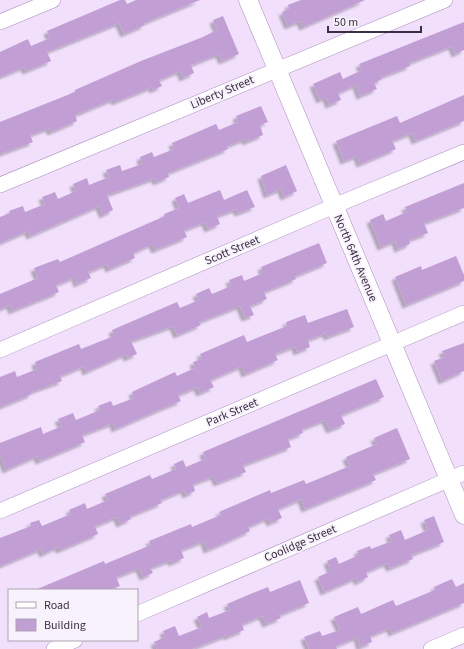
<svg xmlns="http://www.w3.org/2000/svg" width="464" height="649" viewBox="0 0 464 649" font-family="'Source Sans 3',sans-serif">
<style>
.building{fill:#c19fd5;filter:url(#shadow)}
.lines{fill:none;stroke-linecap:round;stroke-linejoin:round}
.minor-casing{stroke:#aa8ebb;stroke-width:16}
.tertiary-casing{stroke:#aa8ebb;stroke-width:19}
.minor{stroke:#fff;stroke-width:15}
.tertiary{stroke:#fff;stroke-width:18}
.labels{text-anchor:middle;stroke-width:4;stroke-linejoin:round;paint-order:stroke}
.street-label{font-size:12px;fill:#3b2f42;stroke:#f8f2fc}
</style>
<defs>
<filter id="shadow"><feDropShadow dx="-3.5" dy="3.5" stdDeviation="1" flood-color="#0004"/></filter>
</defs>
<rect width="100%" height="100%" fill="#f1dffc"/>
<path class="building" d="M120 0H125L127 4 136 0H200L144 23 145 25 124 34 119 23 47 52 51 61 26 71 24 67 0 77V52L28 39 31 46 50 38 47 31Z
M301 0H365L303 27 300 21 288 26 282 12 289 9 288 5Z
M223 16 239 54 222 61 219 54 211 57 191 65 194 73 183 78 180 71 159 80 162 86 153 90 152 87 115 102 114 99 75 115 77 121 51 132 49 128 30 135 33 142 0 154V122L75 92V90L141 61 203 37 217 30 213 20Z
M464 22V50L455 54 452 46 409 63 410 66 381 77 382 79 374 83 377 89 360 96 356 85 338 93 341 100 329 105 326 97 320 100 313 84 340 72 343 79 362 70 359 64Z
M464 95V121L415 141 412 133 392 141 396 149 360 164 357 156 344 161 336 141 397 116 400 123Z
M261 106 268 122 260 125 263 135 246 142 245 139 227 146 228 149 168 173 169 177 156 182 155 178 107 195 113 210 103 215 99 206 30 236 28 231 0 243V217L10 213 9 211 23 206 25 212 45 204 42 197 55 192 58 199 76 191 73 184 87 178 89 185 109 177 106 170 120 165 122 171 142 164 140 157 152 152 154 157 174 149 172 143 216 124 219 130 238 122 236 116Z
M286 165 297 191 284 197 281 189 267 195 261 176Z
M464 183V208L424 223 428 233 409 240 410 244 398 249 395 241 381 247 370 220 383 214 386 221 407 212 405 207Z
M220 190 224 200 247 190 255 207 238 213 236 209 217 216 220 224 208 229 205 222 184 230 187 237 155 250 152 244 133 253 135 258 109 269 107 264 88 272 91 278 77 284 75 277 56 285 59 292 12 311 10 305 0 309V294L38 278 34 268 58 259 60 262 165 216 164 214 179 208 175 198 184 194 188 203Z
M319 243 327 263 295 276 296 279 264 292 267 299 250 306 254 315 245 318 240 306 199 322 201 325 177 335 173 326 131 341 137 354 127 358 126 354 86 372 84 366 60 376 62 381 31 392 32 394 0 407V377L15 371 17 377 37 369 35 362 79 344 81 349 114 336 112 330 177 302 180 308 199 300 196 294 209 288 212 294 231 286 229 280 242 275 244 281 263 273 261 267Z
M456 256 464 275V281L406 305 395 277 421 266 422 270Z
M347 309 354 327 327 337 326 333 308 340 310 347 297 352 295 346 275 354 278 360 245 374 242 366 210 380 214 387 200 393 197 387 178 395 181 401 161 409 115 429 113 423 82 435 85 442 39 461 37 456 6 470 0 454V443L41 427 43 434 62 426 58 419 73 413 76 420 100 410 98 406 111 401 113 406 134 398 132 392 175 372 177 376 195 368 193 362 202 359 200 354 244 335 247 342 287 326 286 322 305 315 308 323Z
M464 343V371L442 381 434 361 445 357 442 351Z
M376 379 384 397 341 415 345 424 330 430 325 420 302 429 303 433 288 439 291 447 243 465 246 472 217 483 214 476 193 484 195 491 186 495 184 490 160 500 162 503 130 516 131 519 120 524 117 517 95 526 98 534 60 550 58 547 43 554 41 549 0 566V538L31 526 30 523 39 520 42 526 71 514 69 510 85 503 87 509 108 500 105 494 150 475 152 479 176 469 174 464 183 460 186 467 205 459 203 452Z
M397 428 410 459 373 474 376 480 305 509 301 499 278 509 282 518 270 523 268 518 248 527 250 531 217 546 207 550 204 541 181 550 184 558 172 563 171 560 150 568 153 573 143 577 139 568 116 577 120 586 109 590H35L104 561 105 564 151 545 149 541 191 524 192 527 221 515 219 512 270 490 271 493 304 480 306 484 350 466 346 457 377 444 374 438Z
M434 516 444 542 411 555 413 559 390 568 387 563 366 572 368 577 358 582 356 578 324 592 318 577 331 571 327 561 336 557 339 564 359 555 357 551 370 546 371 549 392 541 389 535 401 530 405 540 428 530 424 520Z
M452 579 456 587 464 583V603L392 633 390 628 370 636 372 642 360 647 357 637 336 646 337 649H309L304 637 320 631 322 636 340 630 334 617 358 607 361 614 393 600 396 606 435 590 434 587Z
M300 580 309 603 279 615 281 618 266 624 262 616 242 624 244 630 227 637V635L192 649H157L154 642 165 637 163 631 175 626 179 636 202 627 197 617 207 612 209 618 230 610 227 604 248 595 268 587 270 592Z"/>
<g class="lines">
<g class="minor-casing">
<path id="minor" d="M0 22 53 0
M0 185 445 0
M0 350 334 206 464 152
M0 511 464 313
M137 614 464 473
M54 649 75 640
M431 649 464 635"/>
</g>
<g class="tertiary-casing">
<path id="tertiary" d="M248 0 464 515"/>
</g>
<use href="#minor" class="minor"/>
<use href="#tertiary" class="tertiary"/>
</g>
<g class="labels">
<g class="street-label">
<text transform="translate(222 92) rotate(-23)" y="4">Liberty Street</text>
<text transform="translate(232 250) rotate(-23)" y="4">Scott Street</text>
<text transform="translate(356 258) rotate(67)" y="4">North 64th Avenue</text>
<text transform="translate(232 412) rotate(-23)" y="4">Park Street</text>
<text transform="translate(300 543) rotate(-23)" y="4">Coolidge Street</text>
</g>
</g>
<rect x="8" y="589" width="130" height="52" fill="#f8f2fc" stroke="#aca4b2"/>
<rect x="16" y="602" width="20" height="6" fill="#ffffff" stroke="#aca4b2"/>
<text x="44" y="609" font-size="12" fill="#3b2f42">Road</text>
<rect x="16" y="619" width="20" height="12" fill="#c19fd5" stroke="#aca4b2"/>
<text x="44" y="629" font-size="12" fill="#3b2f42">Building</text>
<path d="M328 26v6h93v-6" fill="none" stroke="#3b2f42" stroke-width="2"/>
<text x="334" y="26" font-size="12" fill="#3b2f42" stroke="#f8f2fc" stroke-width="3" paint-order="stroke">50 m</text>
</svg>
